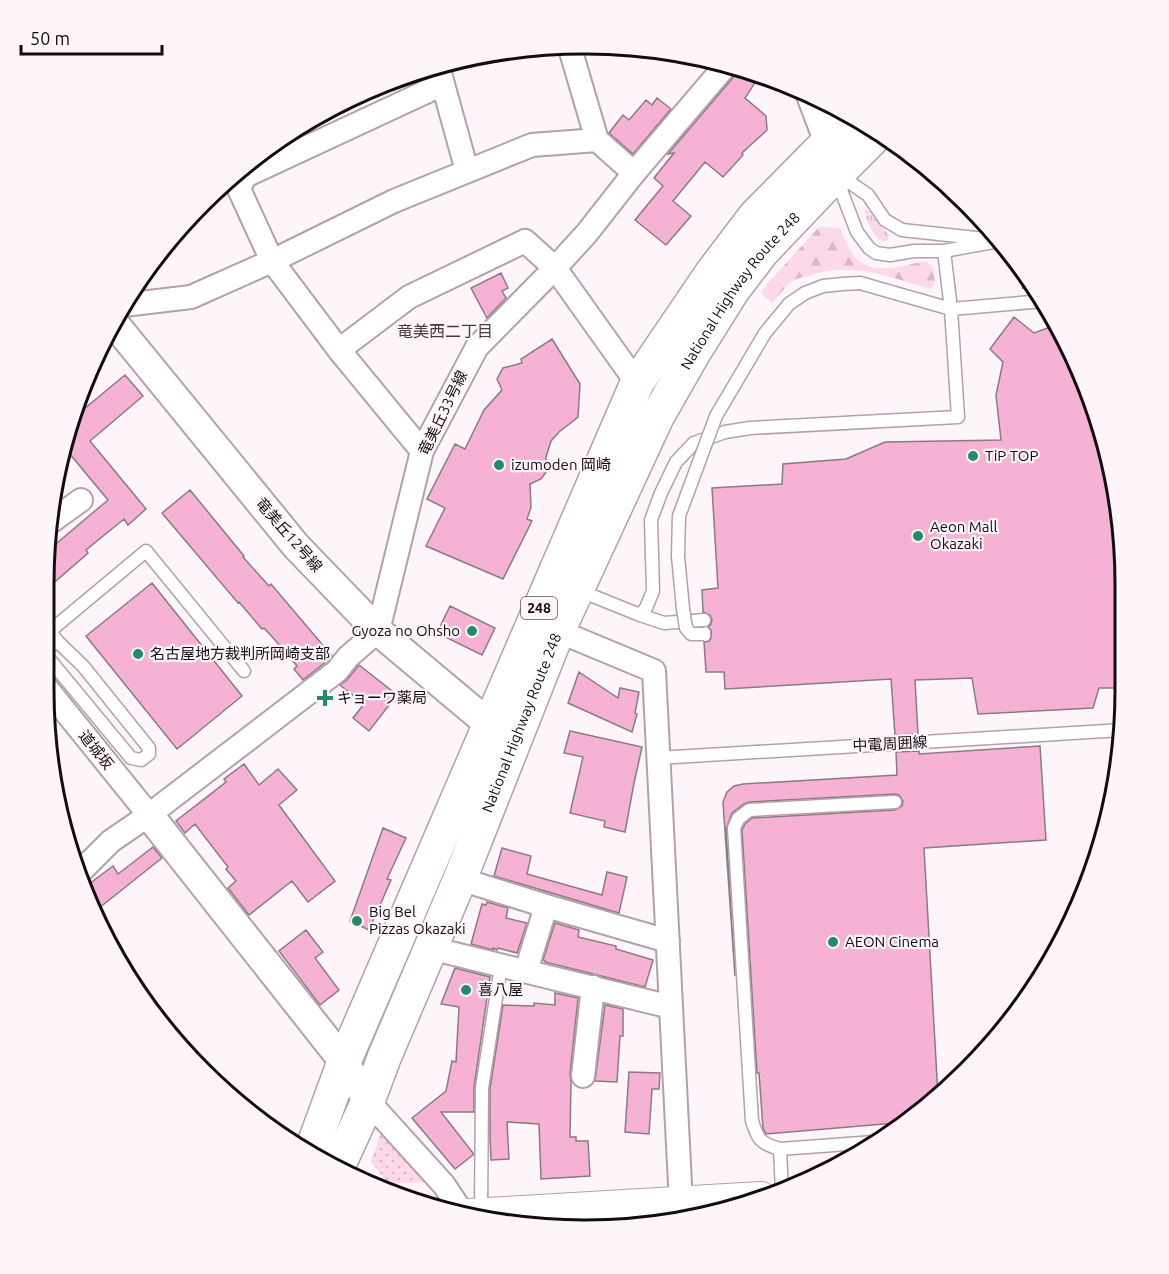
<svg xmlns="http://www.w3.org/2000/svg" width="1169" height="1274" viewBox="0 0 1169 1274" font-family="Ubuntu,'Noto Sans JP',sans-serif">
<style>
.grass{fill:url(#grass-tufts)}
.forest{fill:url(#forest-firs)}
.garden{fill:url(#garden-dots)}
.building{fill:#f6b2d5;stroke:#8b7a83;stroke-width:1.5}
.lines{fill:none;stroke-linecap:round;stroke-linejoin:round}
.service-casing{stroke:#b3a1a9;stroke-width:15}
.minor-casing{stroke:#b3a1a9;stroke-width:26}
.tertiary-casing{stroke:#b3a1a9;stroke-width:32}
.secondary-casing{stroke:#b3a1a9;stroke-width:34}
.trunk-casing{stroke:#b3a1a9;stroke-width:36}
.path{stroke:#968f92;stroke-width:4;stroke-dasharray:4.5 3;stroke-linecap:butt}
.service{stroke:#fff;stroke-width:12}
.minor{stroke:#fff;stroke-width:22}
.tertiary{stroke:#fff;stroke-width:28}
.secondary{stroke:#fff;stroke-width:32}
.trunk{stroke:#fff;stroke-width:33}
.service-bridge-casing{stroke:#b3a1a9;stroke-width:15;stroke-linecap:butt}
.service-bridge{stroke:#fff;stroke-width:12}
.poi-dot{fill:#208c6a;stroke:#fdf5f9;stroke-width:2}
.labels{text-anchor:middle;stroke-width:4.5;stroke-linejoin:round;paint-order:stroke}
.shield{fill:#fdf5f9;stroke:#595356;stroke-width:1.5}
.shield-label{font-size:14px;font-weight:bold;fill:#130d10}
.street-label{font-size:15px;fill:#130d10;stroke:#fdf5f9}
.poi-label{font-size:15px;fill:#130d10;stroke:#fdf5f9;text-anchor:start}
.neighbourhood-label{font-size:16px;fill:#4a3b43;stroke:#fdf5f9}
.rim{fill:none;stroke:#130d10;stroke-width:3}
</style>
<defs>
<pattern id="grass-tufts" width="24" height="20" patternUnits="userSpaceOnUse" patternTransform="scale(1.5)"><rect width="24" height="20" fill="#fcd8ea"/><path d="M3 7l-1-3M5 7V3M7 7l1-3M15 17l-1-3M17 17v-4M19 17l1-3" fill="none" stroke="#d7b8c8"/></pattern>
<pattern id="forest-firs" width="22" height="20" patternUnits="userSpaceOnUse" patternTransform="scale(1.5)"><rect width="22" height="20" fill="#fcd8ea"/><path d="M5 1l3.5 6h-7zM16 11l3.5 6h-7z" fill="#d7b8c8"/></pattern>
<pattern id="garden-dots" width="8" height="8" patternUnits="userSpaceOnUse" patternTransform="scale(1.5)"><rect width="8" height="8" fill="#fcd8ea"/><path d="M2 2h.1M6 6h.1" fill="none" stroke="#d7b8c8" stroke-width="1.8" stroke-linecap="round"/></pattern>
</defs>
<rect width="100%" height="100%" fill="#fdf5f9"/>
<path class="grass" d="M866 209 889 235 888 240 883 242C871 235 868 222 864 210Z"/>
<path class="forest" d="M819 227 840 228C844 237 848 250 855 257 873 277 904 265 926 261L933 267 935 281 933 287 929 289C889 276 850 261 808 276 802 277 795 279 791 282 784 288 778 296 772 303L761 293 768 283Z"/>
<path class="garden" d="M382 1130 425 1182 388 1184 371 1161Z"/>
<path class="building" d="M739 69 760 75 745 98 766 116 767 130 742 153 743 155 723 177 705 162 673 201 691 216 666 245 635 220 663 186 654 178 674 153 668 154 736 74Z
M657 98 671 109 633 154 609 133 623 115 629 120 646 100 652 105Z
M501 273 508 288 502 291 506 298 487 318 471 288Z
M1014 317 1034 333 1056 325 1084 378 1115 479 1125 584 1123 688H1099L1093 708 978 714 972 678 915 680 918 734 895 735 891 679 725 689 724 672H706L704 642 709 641 711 638V630L708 627 711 624 712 620 710 615 703 612 702 590 718 588 712 488 782 484 783 464 846 459 885 442 1001 440 996 395 1003 362 990 349Z
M552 339 580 384 578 417 559 432 551 441 546 457 547 471 541 479 530 484 531 507 527 519 532 521 503 579 426 546 445 508 427 499 455 444 465 449 484 410 502 390 497 379 503 368 522 363 521 359Z
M125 375 143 396 90 441 146 509 128 525 124 519 86 550 88 553 49 587 51 548 108 500 64 447 72 419Z
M190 490 244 556 243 557 269 586 271 584 332 656 327 661 303 680 294 669 297 666 275 640 264 628 262 629 239 602 238 603 162 513Z
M152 583 242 696 177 749 86 636Z
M450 606 495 628 482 655 437 633Z
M359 665 397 695 369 731 353 718 364 704 340 685 347 680Z
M579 672 618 698 620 688 639 692 635 713 637 714 632 732 568 703Z
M570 731 642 747 634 783 625 832 604 827 605 821 570 813 583 757 564 753Z
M1040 746 1046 840 924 848 938 1096 914 1119 908 1122 766 1134 763 1128 759 1073H757L742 830 745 824 752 818 895 810 902 806 903 801 899 795 895 794 749 802 744 804 732 813 726 829 735 976 723 802 727 792 734 786 743 784 897 775 896 752 919 751V754Z
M244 764 259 785 278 769 297 790 279 805 335 881 308 902 292 881 249 915 228 888 236 881 226 869 228 867 195 824 185 833 176 821 226 782 224 779Z
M383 828 406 838 387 879 391 880 369 930 350 921Z
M153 847 162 858 94 912 85 887 113 866 118 874Z
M502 848 531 856 527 874 602 895 607 872 627 877 619 913 494 876Z
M487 902 508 908 506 918 527 923 517 953 498 948 497 950 493 948V950L471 944 482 904 486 905Z
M555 923 579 930 578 937 616 946V949L653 960 645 987 545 962V961L543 960Z
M306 930 323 952 315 958 339 990 320 1005 279 951Z
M455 968 490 977 474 1087V1112H441L473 1153V1155L455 1169 412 1118 446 1091 452 1061 456 1062 459 1007 441 1004Z
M555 993 578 998 570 1074 571 1082 570 1137H576V1141H588L590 1176 541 1179 539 1124 507 1122 509 1159 491 1160 490 1135V1089L503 1005 534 1006V1003L555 1005Z
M605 1005 623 1009V1036H620L617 1082 595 1081Z
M629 1072 660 1073 659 1089H652L649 1134 625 1132Z"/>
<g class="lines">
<g class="service-casing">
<path id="service" d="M841 173 852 184 868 195 885 220 902 230 985 239
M840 176 842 193 857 232 869 248 876 253 890 255 914 251H944L999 241
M860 283 951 309 1043 301
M578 590 640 615 646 608 653 591 651 520 661 493 676 462 694 443 725 432 750 428 958 417 951 309 944 251
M640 615 664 623 704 620
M45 651 57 641 50 631 146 551 244 671
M45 654 131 758 141 760 149 754V748L83 666 57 641
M658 758 1122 730
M780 1149 874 1142
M782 1192 780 1149C760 1143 758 1140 752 1121L734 828 738 819 749 810 895 802
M481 1214 482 1088 501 966"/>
</g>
<g class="minor-casing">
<path id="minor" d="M569 45 597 140
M438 66 467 171
M124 305 191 297 272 261 394 201 532 145 597 140 634 173
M339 350 409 297 525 241 555 268 637 383
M422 451 339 350 272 261 239 189 245 176 443 84
M52 521 81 500
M558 631 654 671 681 1204
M44 685 149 815
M80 872 111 841 149 815 337 671 348 657 378 631 422 451 477 347 555 268 587 233 634 173 726 65
M460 879 546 906 668 941
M430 948 671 1007
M526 971 546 906
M583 1076 593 987
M368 1101 444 1185 464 1215"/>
</g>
<g class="tertiary-casing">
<path id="tertiary" d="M811 95 836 161
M114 323 296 546 378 631 489 724
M149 815 344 1062 368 1101"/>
</g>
<g class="secondary-casing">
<path id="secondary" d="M470 1215 761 1198"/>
</g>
<g class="trunk-casing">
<g id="trunk">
<path d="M311 1152 344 1062 637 383 711 274 755 216 829 141 854 118"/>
<path id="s1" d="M337 1169 368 1101 384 1058 460 879 558 631 657 417 693 354 733 290 762 252 822 189 879 132"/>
</g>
</g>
<path class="path" d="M1023 270 1024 289"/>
<use href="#service" class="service"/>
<use href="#minor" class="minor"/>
<use href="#tertiary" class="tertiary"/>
<use href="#secondary" class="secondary"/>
<use href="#trunk" class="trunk"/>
<g class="service-bridge-casing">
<path id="service-bridge" d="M704 634H691L686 628 683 609 678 556 679 516 716 416 765 333 789 304 805 293 823 286 843 284 860 283"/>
</g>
<use href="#service-bridge" class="service-bridge"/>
</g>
<g class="poi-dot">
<circle cx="973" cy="456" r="6"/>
<circle cx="499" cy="465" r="6"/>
<circle cx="918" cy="536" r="6"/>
<circle cx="472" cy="631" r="6"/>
<circle cx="138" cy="654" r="6"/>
<path d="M322 689h6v6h6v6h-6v6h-6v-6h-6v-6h6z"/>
<circle cx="357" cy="921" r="6"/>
<circle cx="833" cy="942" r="6"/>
<circle cx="466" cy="990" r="6"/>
</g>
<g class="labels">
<rect class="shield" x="521" y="597" width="36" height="22" rx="4.5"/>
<g class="shield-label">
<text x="539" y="613">248</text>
</g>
<g class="street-label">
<text dy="5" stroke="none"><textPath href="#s1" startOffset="969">National Highway Route 248</textPath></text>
<text transform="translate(443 413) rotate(-64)" y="5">竜美丘33号線</text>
<text transform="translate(289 535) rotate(49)" y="5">竜美丘12号線</text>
<text dy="5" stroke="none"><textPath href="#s1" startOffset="483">National Highway Route 248</textPath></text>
<text transform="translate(890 744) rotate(-3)" y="5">中電周囲線</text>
<text transform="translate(96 750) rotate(51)" y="5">道城坂</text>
</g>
<g class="poi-label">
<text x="985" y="461">TiP TOP</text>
<text x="511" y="470">izumoden 岡崎</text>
<text x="930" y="532">Aeon Mall<tspan x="930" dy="17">Okazaki</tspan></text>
<text x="460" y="636" text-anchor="end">Gyoza no Ohsho</text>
<text x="150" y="659">名古屋地方裁判所岡崎支部</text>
<text x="337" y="703">キョーワ薬局</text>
<text x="369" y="917">Big Bel<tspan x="369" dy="17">Pizzas Okazaki</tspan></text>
<text x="845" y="947">AEON Cinema</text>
<text x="478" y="995">喜八屋</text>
</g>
<g class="neighbourhood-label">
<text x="445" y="337">竜美西二丁目</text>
</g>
</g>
<path d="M0 0H1169V1274H0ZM584 54H585A530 530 0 0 1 1115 584V690A530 530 0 0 1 585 1220H584A530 530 0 0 1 54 690V584A530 530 0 0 1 584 54Z" fill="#fdf5f9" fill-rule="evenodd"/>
<path class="rim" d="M584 54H585A530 530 0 0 1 1115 584V690A530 530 0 0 1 585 1220H584A530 530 0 0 1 54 690V584A530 530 0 0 1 584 54Z"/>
<path d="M21 45v9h141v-9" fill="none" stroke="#130d10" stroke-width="3"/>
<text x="30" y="45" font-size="18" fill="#130d10" stroke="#fdf5f9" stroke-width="4.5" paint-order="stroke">50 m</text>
</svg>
